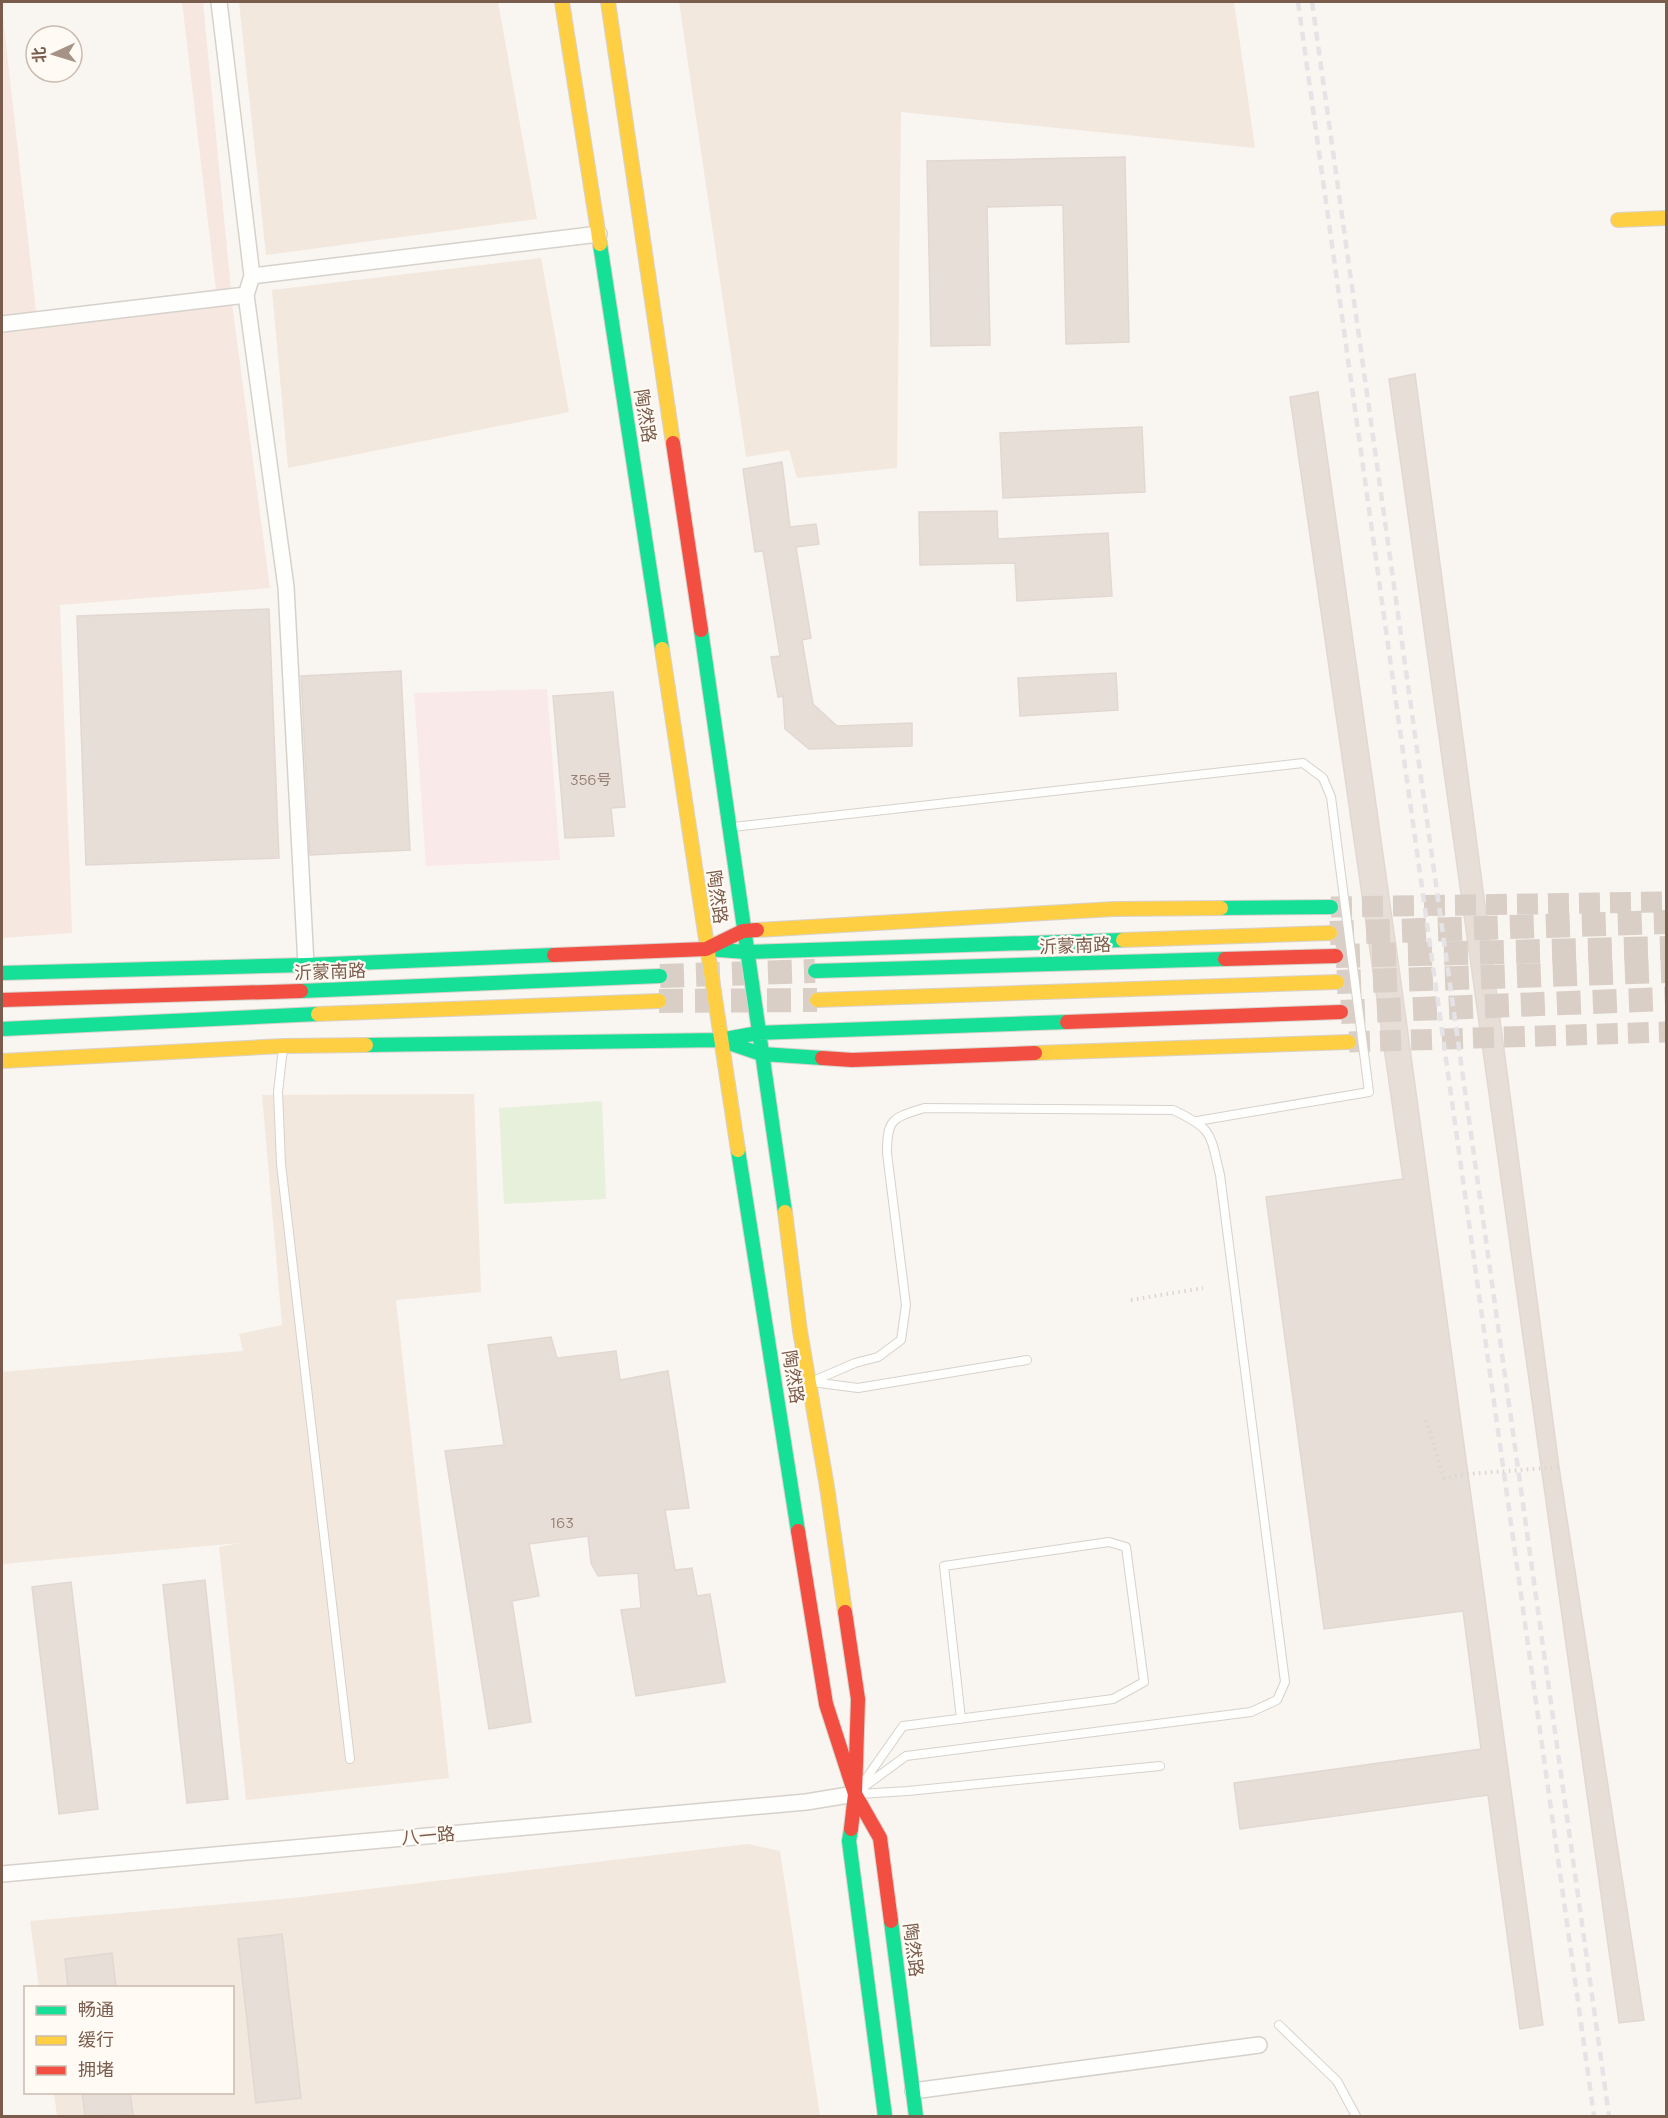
<svg xmlns="http://www.w3.org/2000/svg" width="1668" height="2118" viewBox="0 0 1668 2118" font-family="Manrope,'Noto Sans SC',sans-serif">
<style>
.residential{fill:#f2e8de}
.commercial{fill:#f6e8e1}
.medical{fill:#fae9e9}
.green{fill:#e7f0db}
.building{fill:#e6ded7;stroke:#e2d8d2;stroke-width:1.5}
.lines{fill:none;stroke-linecap:round;stroke-linejoin:round}
.secondary-tunnel{stroke:#d9cfc7;stroke-width:21;stroke-dasharray:21 10;stroke-linecap:butt}
.primary-tunnel{stroke:#d9cfc7;stroke-width:24;stroke-dasharray:24 12;stroke-linecap:butt}
.lane-casing{stroke:#d7d1cb;stroke-width:10}
.street-casing{stroke:#d7d1cb;stroke-width:18}
.fast-casing{stroke:#d9d2cb;stroke-width:16}
.slow-casing{stroke:#d9d2cb;stroke-width:16}
.jam-casing{stroke:#d9d2cb;stroke-width:16}
.path{stroke:#dcd5d0;stroke-width:4;stroke-dasharray:1.5 4.5;stroke-linecap:butt}
.lane{stroke:#fefefd;stroke-width:8}
.street{stroke:#fefefd;stroke-width:15}
.fast{stroke:#16e098;stroke-width:14}
.slow{stroke:#ffcf43;stroke-width:14}
.jam{stroke:#f24e42;stroke-width:14}
.rail{stroke:#e6e3e7;stroke-width:4.5;stroke-dasharray:9 6;stroke-linecap:butt}
.path-bridge{stroke:#dcd5d0;stroke-width:4;stroke-dasharray:1.5 4.5;stroke-linecap:butt}
.labels{text-anchor:middle;stroke-width:4.5;stroke-linejoin:round;paint-order:stroke}
.number-label{font-size:15px;fill:#977e72}
.street-label{font-size:18px;fill:#7a5c4d;stroke:#fffaf3}
</style>
<rect width="100%" height="100%" fill="#f9f5f0"/>
<path class="residential" d="M239 2H498L537 219 266 255Z
M679 2H1234L1255 148 901 112 897 468 797 478 789 450 746 457Z
M541 258 569 412 288 468 272 290Z
M474 1094 481 1292 396 1300 449 1778 246 1800 219 1547 240 1543 2 1564V1372L243 1351 239 1334 282 1325 262 1095Z
M748 1844 780 1851 820 2116H57L54 2093 232 2092V1988L39 1987 30 1921 293 1898Z"/>
<path class="commercial" d="M182 2H203L233 311 270 588 60 605 72 933 2 938V9L37 319 217 299Z"/>
<path class="medical" d="M547 689 560 860 426 866 414 693Z"/>
<path class="green" d="M602 1101 606 1199 504 1204 499 1108Z"/>
<path class="building" d="M1125 157 1129 342 1066 344 1063 205 987 207 990 345 931 346 927 161Z
M1415 374 1559 1467 1644 2020 1619 2023 1389 379Z
M1318 392 1400 975 1543 2025 1520 2029 1488 1795 1240 1829 1234 1783 1481 1749 1463 1611 1324 1629 1266 1197 1403 1179 1290 397Z
M1142 427 1145 492 1003 498 1000 433Z
M782 462 790 527 816 524 819 544 796 547 811 638 802 640 813 704 837 726 912 723V746L809 749 785 729 783 696 778 697 771 657 780 656 763 551 755 552 743 469Z
M997 511 998 539 1108 533 1112 596 1017 601 1015 563 920 565 919 512Z
M269 609 279 858 86 865 77 616Z
M401 671 410 850 310 855 301 676Z
M1116 673 1118 710 1020 716 1018 678Z
M613 692 625 807 611 808 614 836 565 838 553 696Z
M551 1337 557 1358 616 1351 620 1380 668 1371 689 1508 665 1510 675 1570 692 1568 697 1596 710 1594 725 1682 636 1696 621 1610 641 1608 638 1573 598 1576 591 1563 588 1536 529 1544 539 1596 512 1601 531 1722 489 1729 445 1451 504 1445 488 1345Z
M205 1580 228 1799 187 1803 163 1585Z
M71 1582 98 1809 59 1814 32 1587Z
M282 1934 301 2098 256 2103 238 1939Z
M112 1953 116 1988H68L65 1959Z
M82 2092H130L133 2115 85 2116Z"/>
<g class="lines">
<path class="secondary-tunnel" d="M1331 907 1666 902
M1349 1042 1666 1032"/>
<path class="primary-tunnel" d="M1330 933 1666 922
M1336 956 1666 948
M660 976 815 971
M1337 982 1666 971
M659 1001 817 1000
M1341 1012 1666 999"/>
<g class="lane-casing">
<path id="lane" d="M733 827 1303 763 1323 778 1331 797 1369 1092 1197 1121
M283 1048 278 1092 281 1164 350 1759
M811 1382 855 1363 878 1357 901 1340 906 1305 887 1153C887 1118 893 1118 924 1108L1173 1110C1214 1129 1210 1134 1220 1175L1285 1682 1277 1700 1251 1712 906 1756 861 1789
M812 1382 858 1388 1027 1360
M863 1783 903 1726 1113 1699 1144 1682 1126 1547 1109 1542 944 1566 961 1719
M859 1794 908 1791 1160 1766
M1279 2025 1337 2081 1356 2116"/>
</g>
<g class="street-casing">
<path id="street" d="M219 2 252 276 246 295 286 587 306 965
M252 276 599 234
M2 324 246 295
M2 1874 806 1802 855 1794
M913 2091 1259 2045"/>
</g>
<g class="fast-casing">
<path id="fast" d="M600 244 662 649
M701 630 785 1212
M1221 908 1331 907
M706 949 746 952 1123 940
M815 971 1225 959
M2 973 306 965 554 955
M301 991 660 976
M2 1029 318 1014
M720 1040 758 1033 1067 1022
M366 1045 720 1040 761 1054 822 1058
M738 1150 798 1531
M851 1829 849 1841 885 2116
M891 1921 916 2116"/>
</g>
<g class="slow-casing">
<path id="slow" d="M562 2 600 244
M608 2 673 443
M1618 220 1666 218
M662 649 738 1150
M757 930 1114 909 1221 908
M1123 940 1330 933
M817 1000 1337 982
M318 1014 659 1001
M1035 1053 1349 1042
M2 1061 283 1046 366 1045
M785 1212 800 1331 827 1487 845 1612"/>
</g>
<g class="jam-casing">
<path id="jam" d="M673 443 701 630
M554 955 706 949 743 931 757 930
M1225 959 1336 956
M2 1000 301 991
M1067 1022 1341 1012
M822 1058 852 1060 1035 1053
M798 1531 826 1704 855 1794 880 1838 891 1921
M845 1612 858 1699 855 1794 851 1829"/>
</g>
<path class="path" d="M1131 1300 1203 1288"/>
<use href="#lane" class="lane"/>
<use href="#street" class="street"/>
<use href="#fast" class="fast"/>
<use href="#slow" class="slow"/>
<use href="#jam" class="jam"/>
<path class="rail" d="M1298 2 1594 2116
M1312 2 1609 2116"/>
<path class="path-bridge" d="M1426 1420 1444 1478 1468 1474 1559 1467"/>
</g>
<g class="labels">
<g class="number-label">
<text x="591" y="785">356号</text>
<text x="562" y="1528">163</text>
</g>
<g class="street-label">
<text transform="translate(645 416) rotate(81)" y="6">陶然路</text>
<text transform="translate(717 897) rotate(82)" y="6">陶然路</text>
<text transform="translate(1075 946) rotate(-2)" y="6">沂蒙南路</text>
<text transform="translate(330 972) rotate(-2)" y="6">沂蒙南路</text>
<text transform="translate(793 1377) rotate(81)" y="6">陶然路</text>
<text transform="translate(428 1836) rotate(-5)" y="6">八一路</text>
<text transform="translate(913 1950) rotate(83)" y="6">陶然路</text>
</g>
</g>
<rect width="1668" height="2118" fill="none" stroke="#7a5c4d" stroke-width="6"/>
<rect x="24" y="1986" width="210" height="108" fill="#fffaf3" stroke="#cabbb1" stroke-width="1.5"/>
<rect x="36" y="2006" width="30" height="9" fill="#16e098" stroke="#cabbb1" stroke-width="1.5"/>
<text x="78" y="2016" font-size="18" fill="#7a5c4d">畅通</text>
<rect x="36" y="2036" width="30" height="9" fill="#ffcf43" stroke="#cabbb1" stroke-width="1.5"/>
<text x="78" y="2046" font-size="18" fill="#7a5c4d">缓行</text>
<rect x="36" y="2066" width="30" height="9" fill="#f24e42" stroke="#cabbb1" stroke-width="1.5"/>
<text x="78" y="2076" font-size="18" fill="#7a5c4d">拥堵</text>
<g transform="translate(54 54) rotate(266)"><circle r="28" fill="#fffaf3" stroke="#cabbb1" stroke-width="1.5"/>
<path d="M0-4.5L10 22L0 15L-10 22Z" fill="#a69286"/>
<text y="-9" font-size="16" font-weight="bold" text-anchor="middle" fill="#7a5c4d">北</text>
</g>
</svg>
